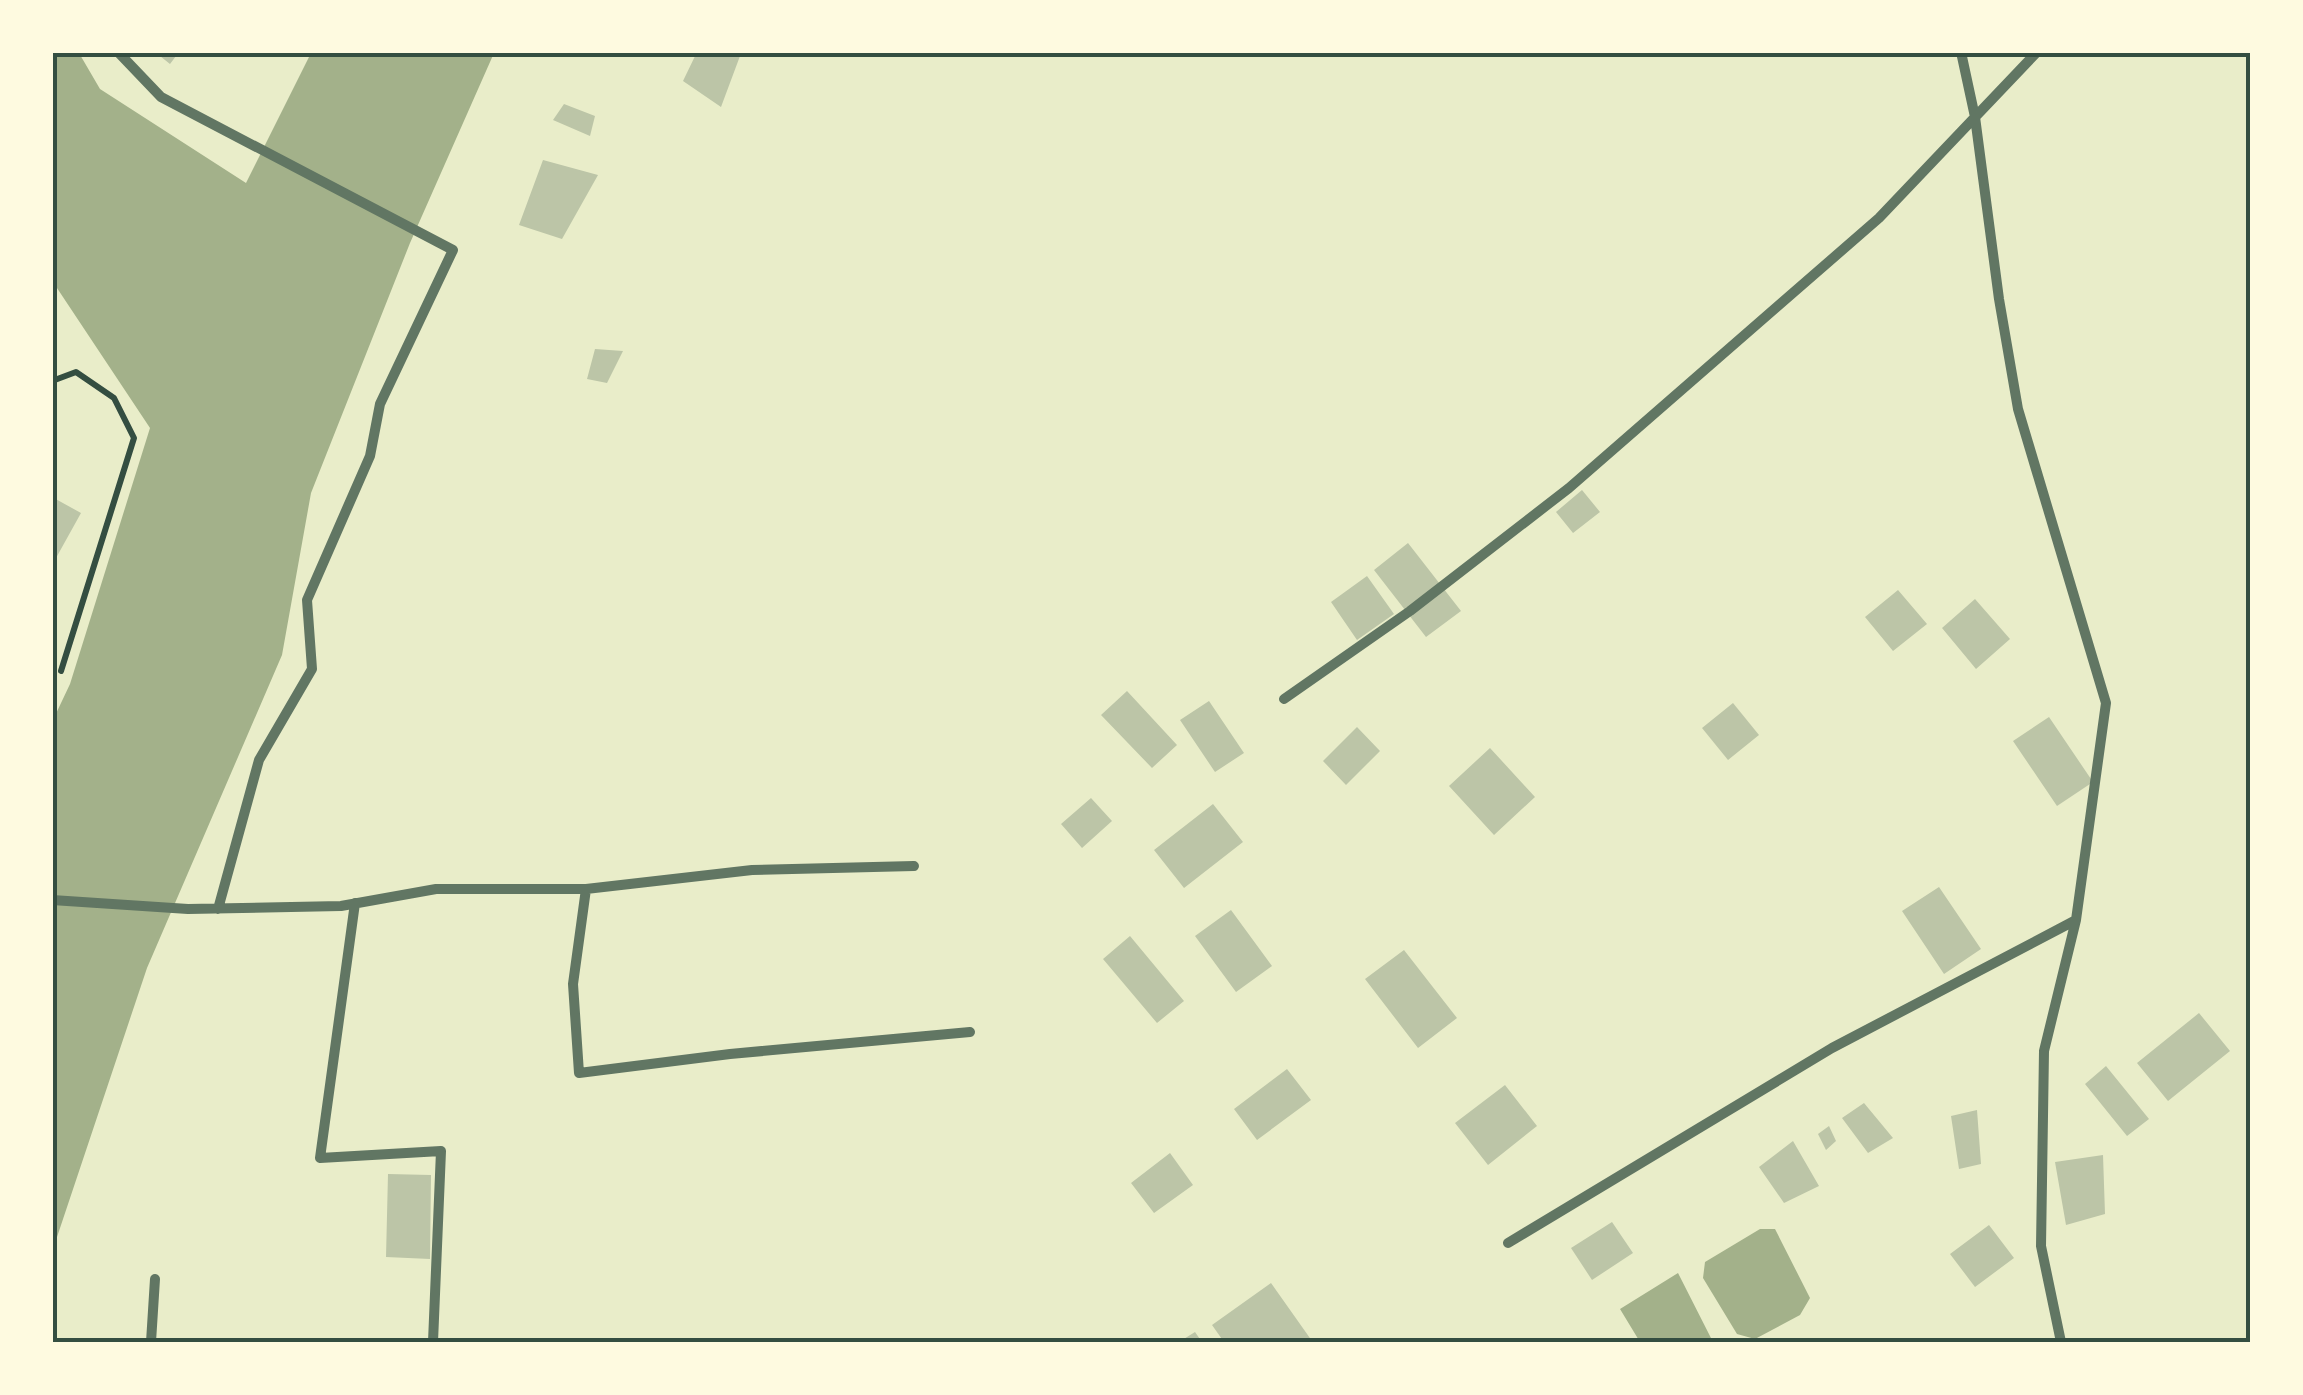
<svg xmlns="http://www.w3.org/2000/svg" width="2303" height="1395" viewBox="0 0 2303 1395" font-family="'Alegreya Sans',sans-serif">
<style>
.water{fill:#a3b18a}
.building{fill:#bcc5a7}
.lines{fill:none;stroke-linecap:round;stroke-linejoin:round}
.path{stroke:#344e41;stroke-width:6}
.minor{stroke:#617663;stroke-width:10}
.neatline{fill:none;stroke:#344e41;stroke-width:4}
</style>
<rect width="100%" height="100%" fill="#e9edc9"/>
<path class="water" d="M53 53H79L100 89 246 183 311 53H494L410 243 311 493 282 655 147 968 53 1249V720L70 684 150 428 53 282Z
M1760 1229H1775L1810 1298 1800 1315 1755 1339 1737 1334 1703 1278 1705 1262Z
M1678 1273 1713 1342H1640L1620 1309Z"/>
<path class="building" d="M155 52H179L170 64Z
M697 52H732L740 56 721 107 683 81Z
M564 104 595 116 590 136 553 120Z
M543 160 598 175 562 239 519 225Z
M595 349 623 351 607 383 587 379Z
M1582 490 1600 512 1573 533 1556 512Z
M52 497 81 513 56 558 52 556Z
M1408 543 1461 611 1426 637 1374 570Z
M1367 576 1394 614 1357 640 1331 602Z
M1898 590 1927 624 1893 651 1865 617Z
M1975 599 2010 639 1976 669 1942 628Z
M1127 691 1177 745 1152 768 1101 715Z
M1209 701 1244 753 1215 772 1180 720Z
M1733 703 1759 735 1728 760 1702 728Z
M2049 717 2093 782 2057 806 2013 741Z
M1357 727 1380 751 1346 785 1323 761Z
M1490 748 1535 797 1494 835 1449 786Z
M1091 798 1112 821 1082 848 1061 824Z
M1213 804 1243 842 1184 888 1154 850Z
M1939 887 1981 949 1944 974 1902 911Z
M1231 910 1272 966 1236 992 1195 936Z
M1130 936 1184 1001 1157 1023 1103 959Z
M1404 950 1457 1018 1418 1048 1365 979Z
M2199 1013 2230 1051 2168 1101 2137 1063Z
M2106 1066 2149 1119 2127 1136 2085 1084Z
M1287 1069 1311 1100 1257 1140 1234 1109Z
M1505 1085 1537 1126 1488 1165 1455 1123Z
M1864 1103 1893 1138 1868 1153 1842 1118Z
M1977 1110 1981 1164 1959 1169 1951 1116Z
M1829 1126 1836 1141 1826 1150 1818 1134Z
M1793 1141 1819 1186 1784 1203 1759 1167Z
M1170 1153 1193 1185 1154 1213 1131 1183Z
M2103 1155 2105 1214 2066 1225 2055 1162Z
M388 1174 431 1175 430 1259 386 1257Z
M1612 1222 1633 1253 1592 1280 1571 1248Z
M1989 1225 2014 1258 1975 1287 1950 1254Z
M1271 1283 1312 1341 1224 1342 1212 1325Z
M1195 1332 1202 1342H1179Z"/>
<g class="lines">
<path class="path" d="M52 381 76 372 114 398 134 438 61 671"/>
<path class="minor" d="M118 52 161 97 453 250 380 404 370 456 307 600 312 669 259 760 218 909
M1284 699 1410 611 1569 488 1879 218 2037 52
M586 889 573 984 579 1073 730 1054 970 1032
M52 900 188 909 341 906 436 889H586L752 870 914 866
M355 903 320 1158 441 1151 433 1342
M1508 1243 1832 1048 2076 920 2106 703 2018 409 1999 299 1975 117 1961 52
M151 1342 155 1279
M2061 1342 2041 1246 2044 1051 2076 920"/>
</g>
<rect width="2303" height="1395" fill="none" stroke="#fefae0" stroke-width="110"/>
<rect x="55" y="55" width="2193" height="1285" class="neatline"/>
</svg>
